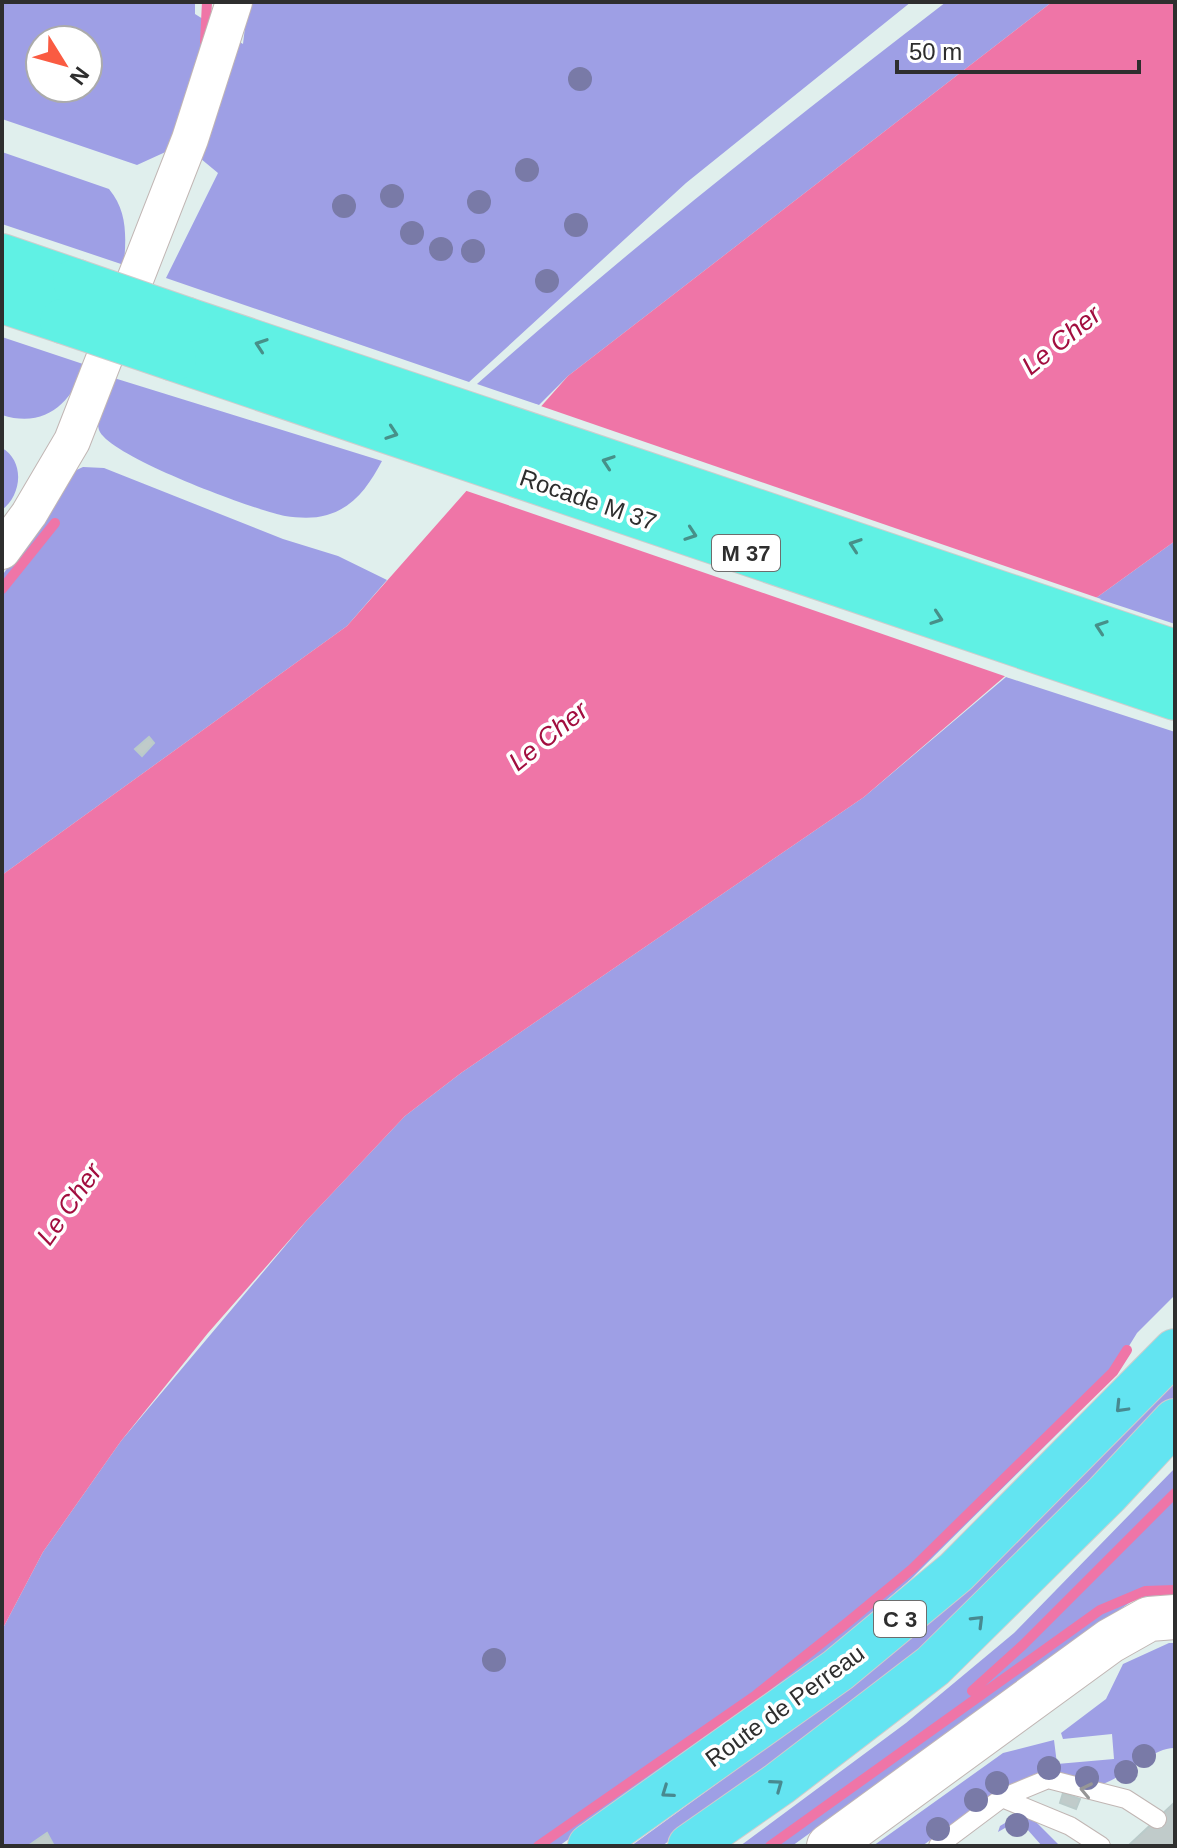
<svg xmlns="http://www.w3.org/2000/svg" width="1177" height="1848" viewBox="0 0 1177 1848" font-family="Helvetica,sans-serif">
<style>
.green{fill:#9e9fe5;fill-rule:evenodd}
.water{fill:#ef75a7}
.pier{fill:#e0efed}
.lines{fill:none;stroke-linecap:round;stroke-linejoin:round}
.stream{stroke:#ef75a7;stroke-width:10}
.building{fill:#c0cbca;stroke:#bacbca;stroke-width:2}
.service-casing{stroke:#c1b6b4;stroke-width:20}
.minor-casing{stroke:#c1b6b4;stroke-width:38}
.tertiary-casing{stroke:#c1b6b4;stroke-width:46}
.primary-casing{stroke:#cdcdcd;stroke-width:46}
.trunk-casing{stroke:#cdcdcd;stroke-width:46}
.service{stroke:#fff;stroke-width:18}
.minor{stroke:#fff;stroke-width:36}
.tertiary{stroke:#fff;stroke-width:44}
.primary{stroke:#63e4f1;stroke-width:44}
.trunk{stroke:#60f1e4;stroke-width:44}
.trunk-bridge-casing{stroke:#cdcdcd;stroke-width:46;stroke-linecap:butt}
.trunk-bridge{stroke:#60f1e4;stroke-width:44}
.tree{fill:#797aa7}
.oneway{stroke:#479089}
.oneway2{stroke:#488990}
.oneway3{stroke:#969696}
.labels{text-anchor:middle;stroke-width:7;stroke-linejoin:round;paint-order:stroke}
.shield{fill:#fff;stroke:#6d6d6d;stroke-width:2}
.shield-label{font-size:22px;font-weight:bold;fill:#2e2e2e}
.street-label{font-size:24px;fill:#2e2e2e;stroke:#fff}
.water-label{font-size:26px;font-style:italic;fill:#a20e3f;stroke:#fff}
</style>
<rect width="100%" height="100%" fill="#e0efed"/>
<path class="green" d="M2 2H195V14L243 44 248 2H911L686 183 469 382 166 278 218 173 183 144 137 165 2 119ZM40 40H88V88H40Z
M946 2H1052L568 376 539 405 477 384C628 250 786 125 946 2Z
M2 152 109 189C128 212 126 237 124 265L2 224Z
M2 337 86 365C71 403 45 429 2 415Z
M114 378 382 461C369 485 355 507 327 515 313 519 299 518 285 516 254 510 108 456 99 430 94 415 109 391 114 378Z
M2 448C25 461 22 495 2 510Z
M83 467 104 468 283 539 338 556 387 580 347 626 2 875V576L70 473Z
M1175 541V624L1096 598Z
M1006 677 1175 732V1295L1137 1333 1113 1372 1070 1421 911 1579 813 1663 559 1846H54L47 1833 28 1846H2V1630L43 1552 121 1441 307 1220 405 1116 461 1073 864 797Z
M1175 1374V1401L931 1641 772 1767 662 1846H631L850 1687Z
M1175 1468V1593L1136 1598 792 1846H740L906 1723 1014 1633Z
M1169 1643H1175V1748C1151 1747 1124 1780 1096 1786L1057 1775 1035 1774 998 1792 922 1846H873L1003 1753 1054 1740 1057 1764 1114 1759 1112 1734 1063 1739 1061 1733 1106 1699 1123 1664Z
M1025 1811 1060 1846H1042L1019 1820 998 1832 1000 1826Z"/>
<path class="water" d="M1052 2H1175V541L1096 598 864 797 461 1073 405 1116 307 1220 208 1333 121 1441 43 1552 2 1630V875L347 626 568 376Z"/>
<path class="pier" d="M535 404 1101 599 1010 678 461 489Z"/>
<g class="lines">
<path class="stream" d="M205 42 207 2
M2 589 55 523
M972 1691 1023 1645 1175 1493
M538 1846 756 1695 848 1622 912 1569 1113 1372 1127 1350
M770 1846 1100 1610 1145 1591 1175 1590"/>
</g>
<path class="building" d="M149 737 154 743 142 756 135 749Z
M1063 1793 1080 1799 1076 1809 1060 1803Z
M1175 1802V1846H1128Z
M47 1833 54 1846H28Z"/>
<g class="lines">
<g class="service-casing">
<path id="service" d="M1002 1798 1048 1779 1126 1799 1157 1819
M938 1846 1002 1798 1070 1826 1101 1846"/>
</g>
<g class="minor-casing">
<path id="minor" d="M2 551 29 514 72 441 190 139 234 2"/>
</g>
<g class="tertiary-casing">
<path id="tertiary" d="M829 1846 1110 1641 1149 1619 1175 1617"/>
</g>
<g class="primary-casing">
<path id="primary" d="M590 1846 838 1670 956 1572 1175 1351
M690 1846 779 1784 933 1666 1107 1494 1175 1421"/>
</g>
<g class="trunk-casing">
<path id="trunk" d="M2 256 75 281
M2 301 62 321
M188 320 1175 652
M174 359 1175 698"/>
</g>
<use href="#service" class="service"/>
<use href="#minor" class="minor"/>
<use href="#tertiary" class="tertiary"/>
<use href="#primary" class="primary"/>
<use href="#trunk" class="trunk"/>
<g class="trunk-bridge-casing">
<path id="trunk-bridge" d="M75 281 188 320
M62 321 174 359"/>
</g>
<use href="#trunk-bridge" class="trunk-bridge"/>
</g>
<g class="tree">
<circle cx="580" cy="79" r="12"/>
<circle cx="527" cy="170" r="12"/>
<circle cx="392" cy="196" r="12"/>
<circle cx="479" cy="202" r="12"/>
<circle cx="344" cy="206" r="12"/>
<circle cx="576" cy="225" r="12"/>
<circle cx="412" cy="233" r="12"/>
<circle cx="441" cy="249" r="12"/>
<circle cx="473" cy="251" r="12"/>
<circle cx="547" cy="281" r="12"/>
<circle cx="494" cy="1660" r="12"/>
<circle cx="1144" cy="1756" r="12"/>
<circle cx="1049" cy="1768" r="12"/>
<circle cx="1126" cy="1772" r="12"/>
<circle cx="1087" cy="1778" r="12"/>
<circle cx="997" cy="1783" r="12"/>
<circle cx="976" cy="1800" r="12"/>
<circle cx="1017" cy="1825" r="12"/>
<circle cx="938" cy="1829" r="12"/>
</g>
<defs><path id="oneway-chevron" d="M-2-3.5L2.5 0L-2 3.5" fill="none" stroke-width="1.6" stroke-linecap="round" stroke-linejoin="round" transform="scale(2)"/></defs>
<g class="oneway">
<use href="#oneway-chevron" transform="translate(261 345) rotate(-161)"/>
<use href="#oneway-chevron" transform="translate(392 433) rotate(19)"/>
<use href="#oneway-chevron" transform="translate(608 462) rotate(-161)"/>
<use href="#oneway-chevron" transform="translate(691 534) rotate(19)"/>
<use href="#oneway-chevron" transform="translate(855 545) rotate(-161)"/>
<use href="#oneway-chevron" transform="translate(937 618) rotate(19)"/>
<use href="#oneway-chevron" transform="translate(1101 627) rotate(-161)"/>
</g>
<g class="oneway2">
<use href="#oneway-chevron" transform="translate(1121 1407) rotate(134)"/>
<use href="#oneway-chevron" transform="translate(978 1621) rotate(-45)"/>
<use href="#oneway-chevron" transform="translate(777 1785) rotate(-36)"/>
<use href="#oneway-chevron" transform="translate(667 1792) rotate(145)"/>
</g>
<use class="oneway3" href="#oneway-chevron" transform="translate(1086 1790) rotate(-168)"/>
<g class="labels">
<g class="shield">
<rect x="712" y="535" width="68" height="36" rx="6"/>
<rect x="874" y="1601" width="52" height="36" rx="6"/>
</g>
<g class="shield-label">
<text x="746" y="561">M 37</text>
<text x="900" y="1627">C 3</text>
</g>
<g class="street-label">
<text transform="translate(588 500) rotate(19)" y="8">Rocade M 37</text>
<text transform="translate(785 1706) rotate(-36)" y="8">Route de Perreau</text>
</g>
<g class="water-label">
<text transform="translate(1061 340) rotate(-39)" y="9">Le Cher</text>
<text transform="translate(548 736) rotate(-39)" y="9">Le Cher</text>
<text transform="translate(69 1204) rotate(-55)" y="9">Le Cher</text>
</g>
</g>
<rect width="1177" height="1848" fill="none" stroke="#2e2e2e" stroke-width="8"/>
<g transform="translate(64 64) rotate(127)"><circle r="38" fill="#ffffff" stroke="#ababab" stroke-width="2"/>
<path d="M0-6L14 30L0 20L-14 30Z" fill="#fa5b42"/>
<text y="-12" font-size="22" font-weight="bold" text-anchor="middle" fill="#2e2e2e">N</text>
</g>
<path d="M897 60v12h242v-12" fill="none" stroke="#2e2e2e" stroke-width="4"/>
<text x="909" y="60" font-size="24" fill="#2e2e2e" stroke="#ffffff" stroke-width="6" paint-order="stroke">50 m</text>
</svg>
